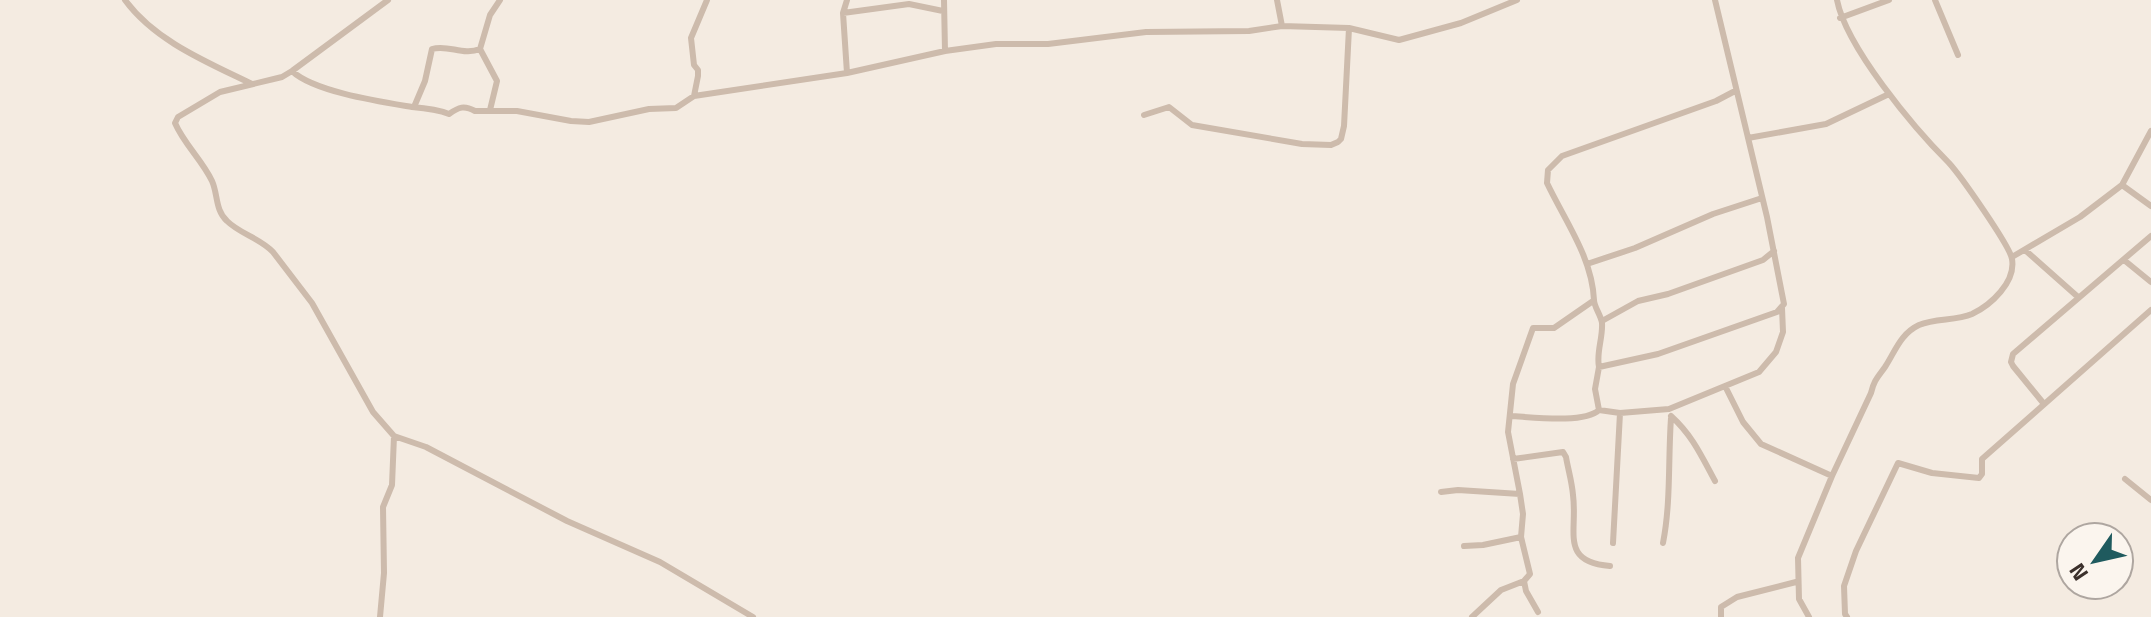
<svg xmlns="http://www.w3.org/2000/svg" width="2151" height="617" viewBox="0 0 2151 617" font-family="'Titillium Web',sans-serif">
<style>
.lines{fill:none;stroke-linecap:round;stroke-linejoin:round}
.minor{stroke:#cdbbac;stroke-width:6}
</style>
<rect width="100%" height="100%" fill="#f4ebe1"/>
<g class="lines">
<path class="minor" d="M125 0C155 41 207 62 252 84
M388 0 292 71 282 77 220 92 178 117 175 123C184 144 202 160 212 181 218 194 215 210 227 221 240 234 260 238 273 252L312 303 373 412 394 436 426 447 567 521 660 562 753 617
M847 0 843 13 847 73
M944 0 945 51
M1277 0 1282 26
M1715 0 1767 217 1784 304 1777 312 1658 354 1599 367C1596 353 1603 338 1602 323 1601 315 1594 307 1594 300 1592 257 1565 221 1547 183L1548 170 1562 156 1716 101 1735 91
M1935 0 1958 55
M843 13 909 4 943 11
M1840 18 1889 0
M480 49 497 81 490 110
M292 71C314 92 382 102 412 107 425 108 437 109 449 114 459 107 464 105 475 111H517L571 121 589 122 649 109 676 108 694 96 847 73 945 51 996 44H1048L1146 32 1249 31 1282 26 1349 28 1399 40 1461 23 1517 0
M694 96 698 76V70L694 65 691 38 707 0
M414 107 425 81 432 49C448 44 463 56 480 49L490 15 500 0
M1144 115 1169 107 1192 125 1302 144 1331 145 1338 142 1341 139 1344 126 1349 28
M1748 138 1826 124 1889 94
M2122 185 2151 206
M2025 250 2078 297
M2012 257 2080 217 2122 185 2151 131
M2124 260 2151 282
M1587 264 1635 248 1713 214 1762 198
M1602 321 1638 301 1668 294 1763 260 1774 251
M1725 386 1743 422 1761 444 1832 476
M2044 404 2013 366 2011 362 2013 354 2151 236
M1599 410 1620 413 1669 409 1759 372 1776 352 1783 332 1782 308
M1511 416C1531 417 1584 424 1599 410L1595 389 1599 367
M1671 416C1692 435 1701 455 1715 481
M1513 459 1563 452 1566 457C1568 469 1572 482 1573 495 1578 531 1559 562 1610 566
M2125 479 2151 500
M1441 492 1458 490 1520 494
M1613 543 1620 413
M1663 543C1671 502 1668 460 1671 418
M1464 546 1483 545 1521 537
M1538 612 1526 591 1524 581 1530 574 1521 537 1523 514 1520 494 1508 432 1513 384 1533 328H1554L1593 301
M380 617 384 573 383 507 392 485 394 436
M1472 617 1501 590 1524 581
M1721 617V607L1737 597 1796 582
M1809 617 1799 599 1798 558 1832 476 1871 393C1874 380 1878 377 1885 367 1895 352 1900 334 1919 325 1936 318 1956 321 1972 314 1991 305 2016 282 2012 259 2010 246 1960 175 1949 163 1914 128 1846 47 1837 0
M1847 617 1845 614 1844 586 1856 551 1898 463 1932 473 1979 478 1982 474V459L2151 310"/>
</g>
<g transform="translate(2095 561) rotate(236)"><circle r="38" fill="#fbf5ee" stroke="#aea6a0" stroke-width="2"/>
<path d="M0-6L14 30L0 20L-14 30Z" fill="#1f5a5e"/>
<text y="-12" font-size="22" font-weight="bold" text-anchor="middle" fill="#3b302b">N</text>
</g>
</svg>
